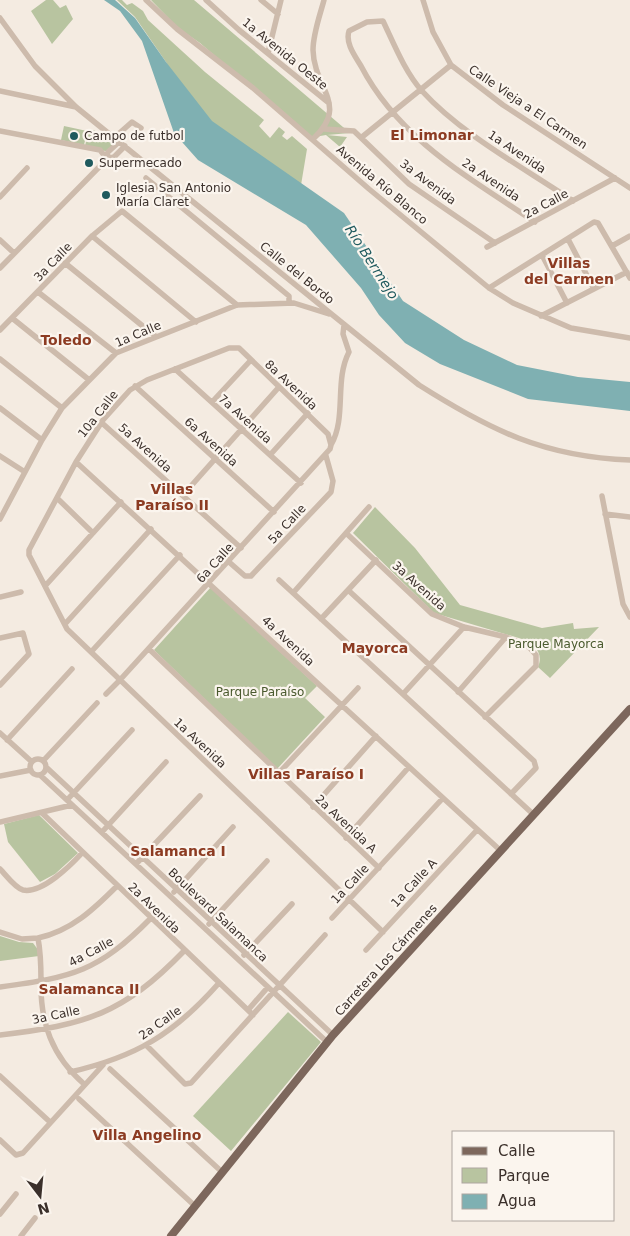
<svg xmlns="http://www.w3.org/2000/svg" width="630" height="1236" viewBox="0 0 630 1236" font-family="'DejaVu Sans',sans-serif">
<style>
.green{fill:#b8c4a0}
.water{fill:#7fb0b2}
.lines{fill:none;stroke-linecap:round;stroke-linejoin:round}
.minor{stroke:#cdbbac;stroke-width:5.5}
.major{stroke:#7d675c;stroke-width:8}
.poi-dot{fill:#1f5a5e;stroke:#fbf5ee;stroke-width:2}
.labels{text-anchor:middle;stroke-width:4.5;stroke-linejoin:round;paint-order:stroke}
.street-label{font-size:12px;fill:#3b302b;stroke:#fbf5ee}
.poi-label{font-size:12px;fill:#3b302b;stroke:#fbf5ee;text-anchor:start}
.park-label{font-size:12px;fill:#4a5a2e;stroke:#fbf5ee}
.neighbourhood-label{font-size:14px;font-weight:bold;fill:#8c3b22;stroke:#fbf5ee}
.water-label{font-size:14px;font-style:italic;fill:#1f5a5e;stroke:#fbf5ee}
</style>
<rect width="100%" height="100%" fill="#f4ebe1"/>
<path class="green" d="M46 0H53L60 8 66 5 73 19 52 44 31 11Z
M117 0H122L127 5 132 3 143 11 148 20 205 72 264 120 259 126 270 138 279 127 285 132 282 136 287 140 292 136 307 149 299 197 189 110 166 62 135 17Z
M151 0H194L350 133 327 135 347 137 340 147 326 135 320 136 314 141 200 43 178 28Z
M64 126 87 131 84 145 61 140Z
M89 129 99 132 115 144 109 152 85 146Z
M375 507 415 548 460 605 542 628 573 623 574 629 599 627 550 678 538 667C544 652 534 645 522 639L434 613 353 533Z
M211 587 317 686 305 698 325 717 277 769 154 650Z
M39 815 78 853 55 874 40 882 8 842 4 824Z
M0 936 19 942 33 943 39 951V956L0 961Z
M288 1012 321 1042 231 1151 193 1116Z"/>
<path class="water" d="M104 0H115L135 18 166 62 212 121 344 213 403 301 464 340 517 365 578 377 630 382V411L528 399 440 364 405 343 379 315 361 288 306 225 198 160 174 133 142 41 120 11Z"/>
<g class="lines">
<path class="minor" d="M146 0 177 29 253 88 369 189 489 288 513 303 571 328 630 338
M206 0 239 30 329 103
M261 0 278 14
M423 0 433 32 451 65 503 105 630 188
M0 18 35 66 76 107 419 385C490 430 544 457 630 460
M268 53 281 0
M0 91 76 107
M324 129 354 131 409 184 495 243
M0 131 100 150 107 159
M115 137 132 122 141 128
M362 137 451 65
M313 139C350 105 314 89 313 50 313 34 320 15 324 0
M107 159 114 157 125 146
M146 178 289 296V302
M0 197 27 168
M535 222C468 177 399 139 361 66 355 56 345 43 349 31L367 22 383 21C394 44 405 72 422 91 461 134 524 168 573 201
M92 236 196 322
M568 239 594 289
M0 240 14 253
M612 246 630 236
M487 247 615 178
M542 255 567 303
M65 263 155 336
M0 268 107 159 108 152 120 141
M489 288 594 222 598 223 630 278
M38 292 116 353
M541 316 627 272
M12 318 88 379
M0 330 92 236 122 211 237 305
M0 359 62 408
M175 369 301 483
M135 386 274 512
M212 402 251 360
M0 408 42 440
M102 423 241 548
M331 445C347 417 334 381 349 352L343 334 344 325
M270 455 308 413
M0 456 25 472
M76 462 501 851
M183 495 279 387
M602 496 623 604 630 617
M57 498 93 533
M605 514 630 517
M0 519 42 440 62 408 116 353 237 305 294 303 329 314
M346 533 432 614 464 627 506 637 529 647 536 655V666L485 717
M229 562 245 576H251L331 492 333 481 326 456
M279 580 534 815
M46 585 121 502
M348 590 534 761 536 768 511 794
M293 593 369 507
M0 597 21 592
M321 619 376 560
M65 624 151 529
M0 638 23 633 29 654 0 685
M149 649 379 868
M91 652 180 555
M458 692 506 637
M106 694 119 681 330 449 331 445 328 434 239 348H229L147 380 130 390 103 420 76 462 29 550V555L67 629 383 932
M403 694 464 627
M0 733 32 762
M7 740 72 669
M30 767a8 8 0 1 1 16 0a8 8 0 1 1-16 0Z
M43 761 97 703
M46 767 333 1035
M278 774 358 688
M40 775 327 1042
M0 776 31 770
M67 800 132 730
M313 807 376 736
M42 813 253 1015
M0 822 72 805
M102 832 166 762
M346 838 409 767
M136 864 200 796
M0 869C6 875 15 888 23 890 42 894 71 865 82 853
M174 892 233 827
M332 918 443 798
M209 924 267 861
M0 932 22 939 38 938C41 954 41 965 41 981 40 1023 52 1056 84 1084
M38 938C71 931 94 909 117 886
M366 950 477 830
M244 955 292 904
M0 987C73 977 98 972 151 918
M248 1010 268 987
M0 1035C86 1025 123 1014 184 951
M147 1046 185 1084 191 1083 325 935
M110 1069 222 1172
M70 1072C136 1057 174 1034 219 983
M0 1076 50 1122
M79 1099 195 1206
M0 1140 16 1155 23 1153 103 1065
M0 1214 16 1194
M21 1236 35 1218"/>
<path class="major" d="M171 1236 333 1035 630 709"/>
</g>
<g class="poi-dot">
<circle cx="74" cy="136" r="5"/>
<circle cx="89" cy="163" r="5"/>
<circle cx="106" cy="195" r="5"/>
</g>
<g class="labels">
<g class="street-label">
<text transform="translate(285 54) rotate(39)" y="4">1a Avenida Oeste</text>
<text transform="translate(528 107) rotate(34)" y="4">Calle Vieja a El Carmen</text>
<text transform="translate(517 152) rotate(34)" y="4">1a Avenida</text>
<text transform="translate(491 180) rotate(34)" y="4">2a Avenida</text>
<text transform="translate(428 182) rotate(37)" y="4">3a Avenida</text>
<text transform="translate(382 185) rotate(40)" y="4">Avenida Río Blanco</text>
<text transform="translate(546 204) rotate(-28)" y="4">2a Calle</text>
<text transform="translate(53 262) rotate(-46)" y="4">3a Calle</text>
<text transform="translate(297 273) rotate(39)" y="4">Calle del Bordo</text>
<text transform="translate(138 334) rotate(-23)" y="4">1a Calle</text>
<text transform="translate(291 385) rotate(43)" y="4">8a Avenida</text>
<text transform="translate(98 414) rotate(-52)" y="4">10a Calle</text>
<text transform="translate(245 419) rotate(42)" y="4">7a Avenida</text>
<text transform="translate(211 442) rotate(42)" y="4">6a Avenida</text>
<text transform="translate(145 448) rotate(42)" y="4">5a Avenida</text>
<text transform="translate(287 524) rotate(-47)" y="4">5a Calle</text>
<text transform="translate(215 563) rotate(-48)" y="4">6a Calle</text>
<text transform="translate(419 586) rotate(42)" y="4">3a Avenida</text>
<text transform="translate(288 641) rotate(43)" y="4">4a Avenida</text>
<text transform="translate(200 743) rotate(43)" y="4">1a Avenida</text>
<text transform="translate(346 824) rotate(43)" y="4">2a Avenida A</text>
<text transform="translate(414 883) rotate(-47)" y="4">1a Calle A</text>
<text transform="translate(350 884) rotate(-47)" y="4">1a Calle</text>
<text transform="translate(154 908) rotate(44)" y="4">2a Avenida</text>
<text transform="translate(218 915) rotate(43)" y="4">Boulevard Salamanca</text>
<text transform="translate(91 952) rotate(-28)" y="4">4a Calle</text>
<text transform="translate(386 960) rotate(-48)" y="4">Carretera Los Cármenes</text>
<text transform="translate(56 1015) rotate(-12)" y="4">3a Calle</text>
<text transform="translate(160 1023) rotate(-35)" y="4">2a Calle</text>
</g>
<g class="poi-label">
<text x="84" y="140">Campo de futbol</text>
<text x="99" y="167">Supermecado</text>
<text x="116" y="192">Iglesia San Antonio<tspan x="116" dy="14">María Claret</tspan></text>
</g>
<g class="park-label">
<text x="556" y="648">Parque Mayorca</text>
<text x="260" y="696">Parque Paraíso</text>
</g>
<g class="neighbourhood-label">
<text x="432" y="140">El Limonar</text>
<text x="569" y="268">Villas<tspan x="569" dy="16">del Carmen</tspan></text>
<text x="66" y="345">Toledo</text>
<text x="172" y="494">Villas<tspan x="172" dy="16">Paraíso II</tspan></text>
<text x="375" y="653">Mayorca</text>
<text x="306" y="779">Villas Paraíso I</text>
<text x="178" y="856">Salamanca I</text>
<text x="89" y="994">Salamanca II</text>
<text x="147" y="1140">Villa Angelino</text>
</g>
<g class="water-label">
<text transform="translate(372 262) rotate(57)" y="5">Río Bermejo</text>
</g>
</g>
<rect x="452" y="1131" width="162" height="90" fill="#fbf5ee" stroke="#aea6a0"/>
<rect x="462" y="1147" width="25" height="8" fill="#7d675c" stroke="#aea6a0"/>
<text x="498" y="1156" font-size="15" fill="#3b302b">Calle</text>
<rect x="462" y="1168" width="25" height="15" fill="#b8c4a0" stroke="#aea6a0"/>
<text x="498" y="1181" font-size="15" fill="#3b302b">Parque</text>
<rect x="462" y="1194" width="25" height="15" fill="#7fb0b2" stroke="#aea6a0"/>
<text x="498" y="1206" font-size="15" fill="#3b302b">Agua</text>
<g transform="translate(40 1196) rotate(164)" stroke="#fbf5ee" stroke-width="4" paint-order="stroke">
<path d="M0-4L9 19L0 12L-9 19Z" fill="#3b302b"/>
<text y="-8" font-size="14" font-weight="bold" text-anchor="middle" fill="#3b302b">N</text>
</g>
</svg>
